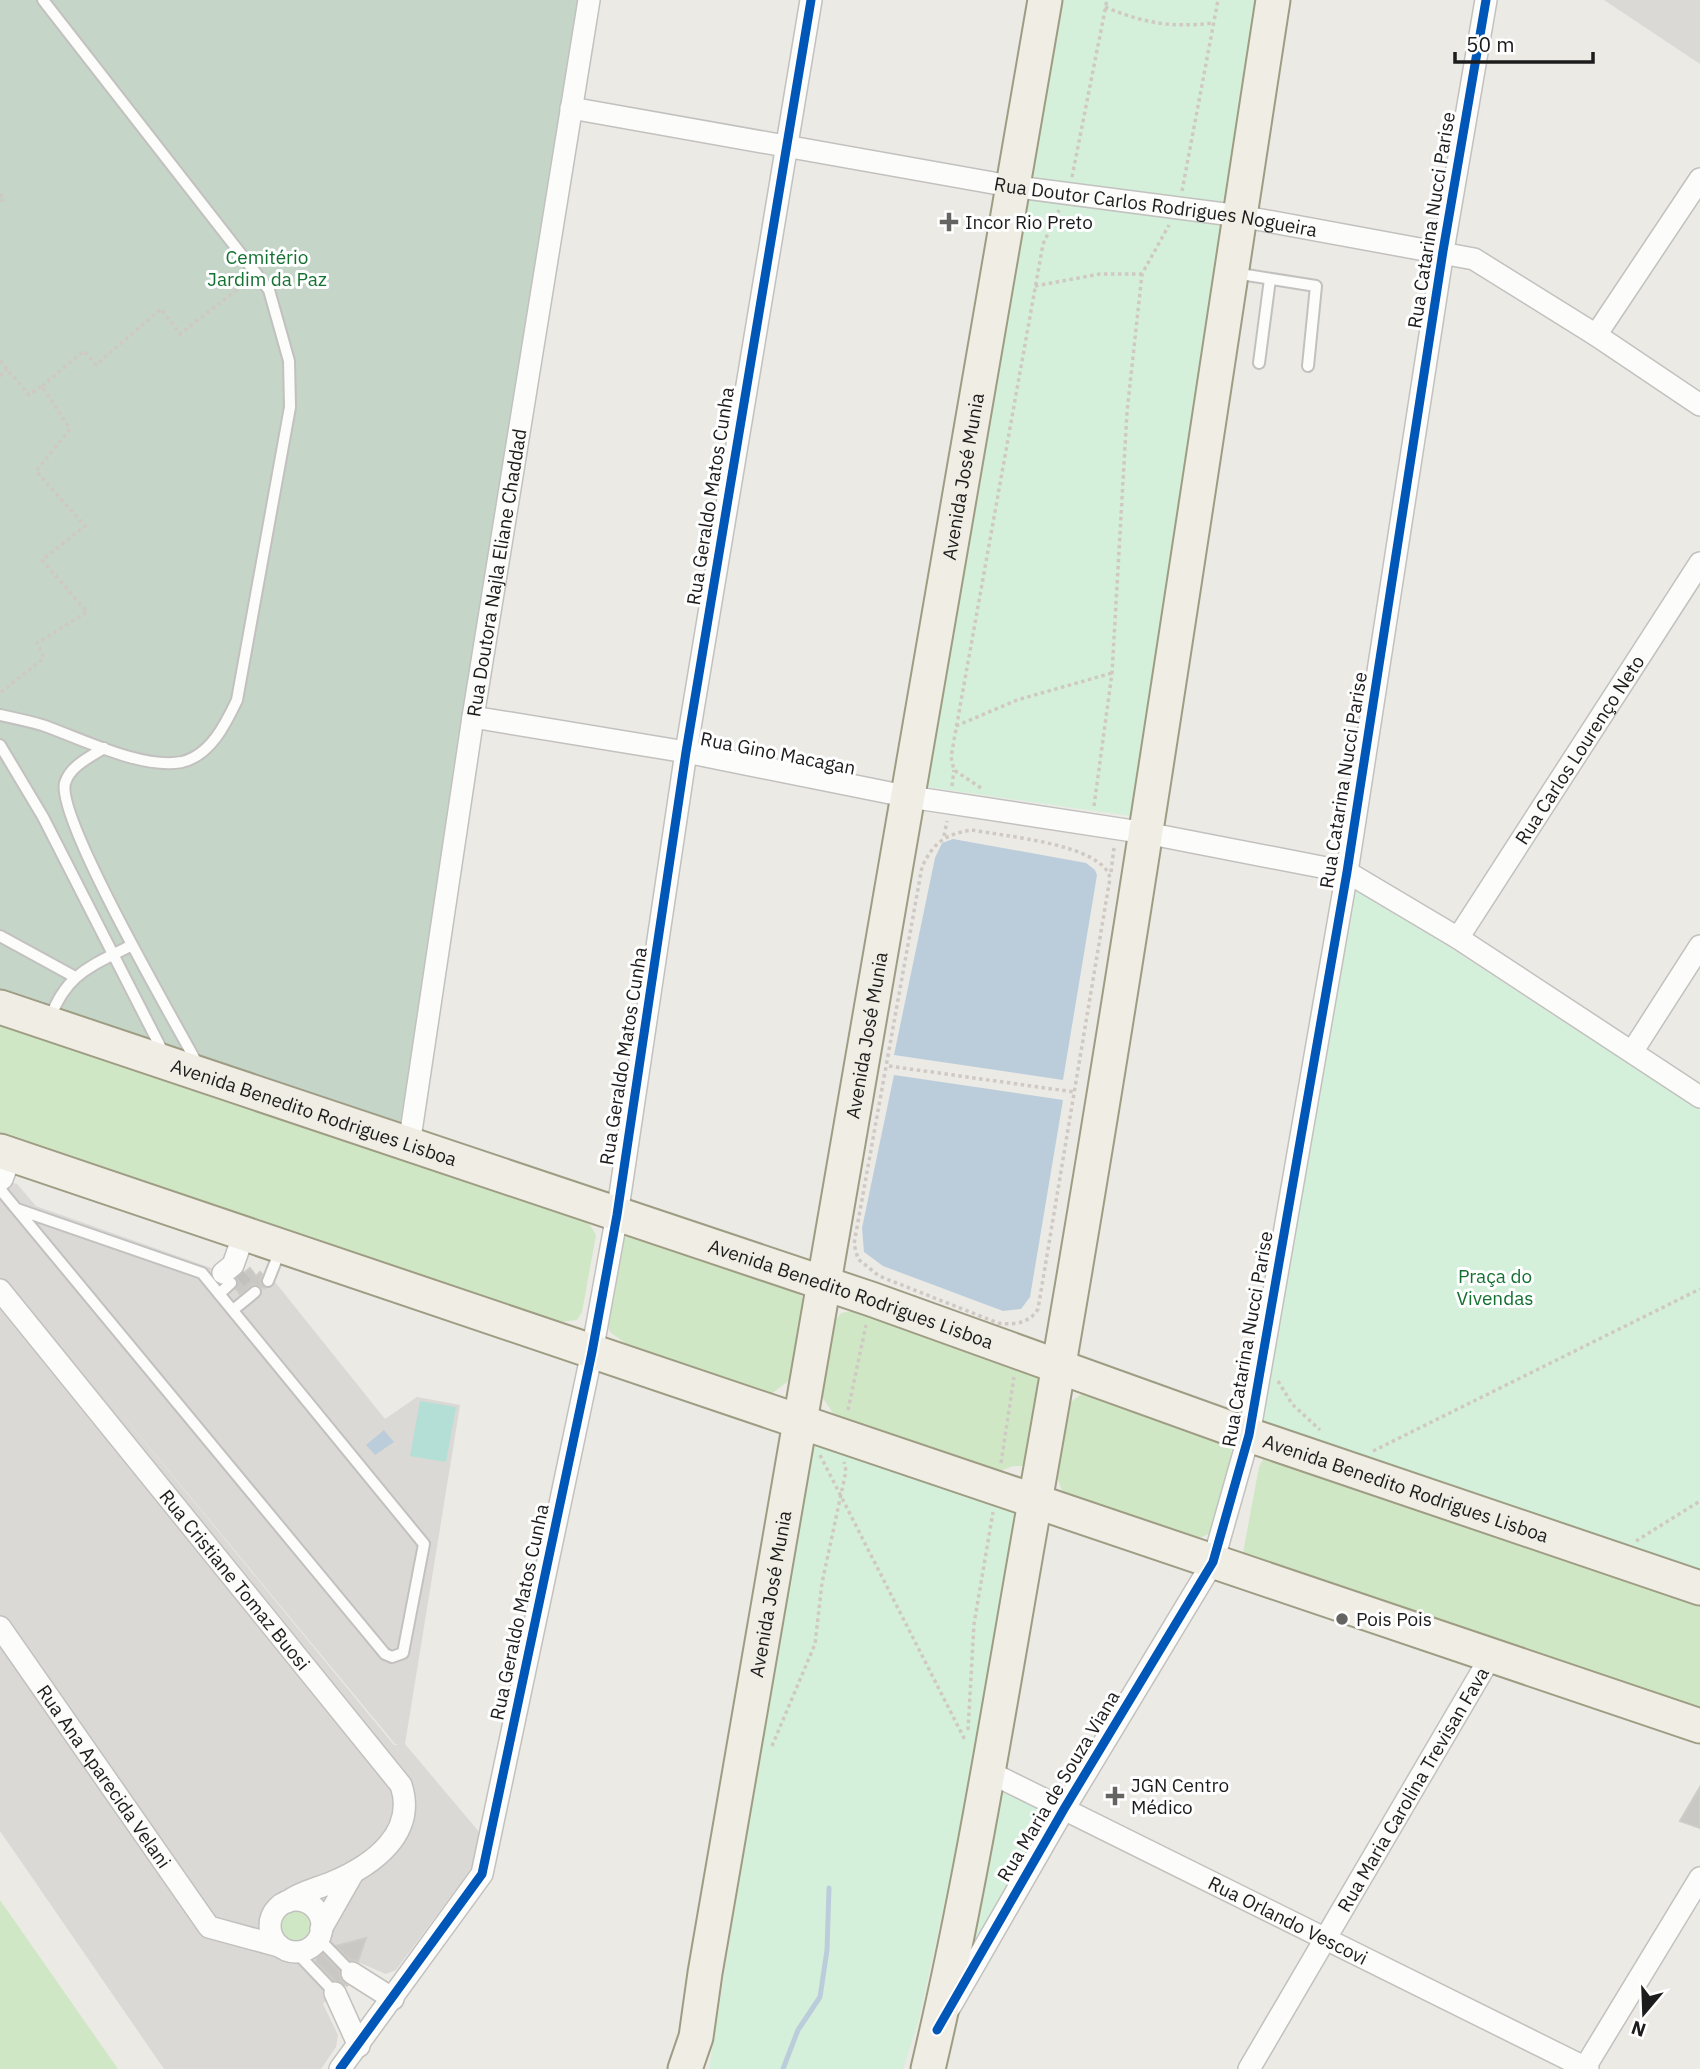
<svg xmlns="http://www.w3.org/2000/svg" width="1700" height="2069" viewBox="0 0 1700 2069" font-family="'IBM Plex Sans',sans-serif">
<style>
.residential{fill:#dad9d6;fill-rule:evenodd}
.grass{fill:#d0e7c6}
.cemetery{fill:#c5d5c8}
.park{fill:#d4f0db}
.pitch{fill:#b3dfd6}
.water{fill:#bbcddb}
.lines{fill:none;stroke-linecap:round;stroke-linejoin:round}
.stream{stroke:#bbcddb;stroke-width:5}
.building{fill:#c9c8c5;stroke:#ceccc6;stroke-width:2}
.street-tunnel{stroke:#c2c1bd;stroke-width:21;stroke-dasharray:21 10;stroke-linecap:butt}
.lane-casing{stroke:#c2c1bf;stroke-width:14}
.street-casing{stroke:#c2c1bf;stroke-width:24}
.primary-casing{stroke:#9f9c84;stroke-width:37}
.path{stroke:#d0c8c3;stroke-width:3.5;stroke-dasharray:3.5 3.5;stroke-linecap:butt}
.lane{stroke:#fcfcfb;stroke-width:10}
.street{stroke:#fcfcfb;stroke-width:21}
.primary{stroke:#efede4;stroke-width:33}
.cycleway-casing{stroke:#fff;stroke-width:13}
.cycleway{stroke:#0057b8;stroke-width:9}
.poi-dot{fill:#646462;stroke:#fff;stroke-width:2.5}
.labels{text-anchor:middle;stroke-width:6;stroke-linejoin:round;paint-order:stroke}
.street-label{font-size:19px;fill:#1c1c1c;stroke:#fff}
.poi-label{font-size:19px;fill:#1c1c1c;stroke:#fff;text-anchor:start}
.park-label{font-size:19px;fill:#147131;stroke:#fff}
</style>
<rect width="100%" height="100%" fill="#ebeae5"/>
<path class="residential" d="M1604 0H1700V64Z
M0 1179 17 1184 36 1206 265 1287 275 1282 385 1419 417 1397 460 1405 405 1744 480 1833 477 1861 396 1970 386 1974 360 1963 323 2004 338 2035 336 2047 321 2069H164L0 1831ZM83 1367 395 1744 399 1745H394Z"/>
<path class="grass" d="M0 1016 585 1217 596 1235 582 1312 577 1320 562 1322 550 1319 0 1132Z
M631 1230 789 1280 805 1301 791 1379 770 1395 629 1346 610 1332 605 1316 624 1235Z
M863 1309 1025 1365 1040 1378 1027 1466H1013L995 1473 835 1416 822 1397 835 1321 841 1313Z
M1085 1391 1231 1445 1232 1459 1211 1533 1202 1537H1190L1063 1494 1056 1474 1066 1406Z
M1284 1452 1700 1597V1716L1242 1558 1259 1467 1264 1458Z
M0 1900 118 2069H0Z
M279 1926a18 18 0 1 1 36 0a18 18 0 1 1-36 0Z"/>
<path class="cemetery" d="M0 0H578L404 1125 0 991Z"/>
<path class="park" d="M1058 0H1264L1232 204 1020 176Z
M1017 193 1230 221 1138 817 920 786Z
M1355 886 1700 1110V1575L1262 1423Z
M811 1435 1022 1508 974 1769 918 2023 903 2069H709Z
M997 1786 1052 1813 958 1976Z"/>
<path class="pitch" d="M420 1401 456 1407 446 1462 410 1456Z"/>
<path class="water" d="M953 839 1086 863 1095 870 1097 875 1063 1080 894 1055 935 858 942 843Z
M894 1075 1063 1100 1030 1297 1021 1309 1003 1311 883 1266 864 1252 862 1228Z
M384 1430 394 1442 375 1455 366 1445Z"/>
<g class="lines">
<path class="stream" d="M783 2069 798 2030 820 1997 827 1950 829 1888"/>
</g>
<path class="building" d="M250 1268 256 1276 260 1272 262 1274 260 1281 264 1288 253 1284 240 1294 236 1289 237 1278Z
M1700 1787V1828L1680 1821Z
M366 1938 358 1961 351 1960 336 1946Z
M319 1950 339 1971 341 1980 348 1986 334 1980 316 1962Z"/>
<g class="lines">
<path class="street-tunnel" d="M237 1278 244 1272"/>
<g class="lane-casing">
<path id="lane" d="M1234 273 1316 286 1308 366
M1259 363 1270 279
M0 715C14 718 28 721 42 725 80 738 142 770 182 762 211 755 226 723 237 700L290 407 289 361 269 290 43 0
M0 745 43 817 164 1054
M104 748C90 757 70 766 65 783 56 818 175 1022 198 1065
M0 936 75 977
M49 1021C66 973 90 967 132 945
M2 1179 0 1188 4 1194 385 1654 392 1657 403 1653 424 1544 202 1273 17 1209
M268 1281 281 1248
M219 1294 231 1283
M233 1310 255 1292
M319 1939 352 1973
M296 1952 335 1993"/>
</g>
<g class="street-casing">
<g id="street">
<path id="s1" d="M571 108 1010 186 1240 216 1474 259 1596 335 1700 405"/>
<path d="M1596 335 1700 179"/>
<path d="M473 717 686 752 910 797 1146 833 1347 872 1458 938 1700 1097"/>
<path id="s2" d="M1458 938 1700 563"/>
<path d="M1632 1052 1700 946"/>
<path id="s3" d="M409 1145 473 717 589 0"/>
<path d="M2 1179 11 1155"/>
<path d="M223 1273 233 1265 244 1234"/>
<path id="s4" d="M0 1290 401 1785C417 1833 373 1865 333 1882 317 1889 302 1891 287 1902"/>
<path id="s5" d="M0 1627 209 1927 279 1946"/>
<path id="s6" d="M987 1771 1588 2069"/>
<circle cx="296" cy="1926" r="26"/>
<path d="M321 1929 353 1873"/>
<path d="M352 1973 393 1999"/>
<path d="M335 1993 359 2046"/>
<path d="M950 2007 1064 1809 1213 1562 1249 1435 1347 872 1443 251 1486 0"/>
<path d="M340 2069 482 1874 592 1352 617 1215 686 752 811 0"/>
<path id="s7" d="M1249 2069 1491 1656"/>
<path d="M1584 2069 1700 1878"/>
</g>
</g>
<g class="primary-casing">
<g id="primary">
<path id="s8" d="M0 1007 871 1299 1249 1435 1700 1588"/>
<path d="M0 1151 1700 1726"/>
<path id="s9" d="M685 2069 696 2037 705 1973 1045 0"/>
<path d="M928 2069C974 1874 1004 1675 1039 1479 1126 987 1197 493 1273 0"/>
</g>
</g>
<path class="path" d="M1105 7C1144 23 1171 28 1213 23
M1072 177 1107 0
M1182 191 1218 0
M0 194 4 199 0 202
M1035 286 1100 274H1142
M0 361 29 395 42 386 70 429 36 471 85 526 42 560 87 612 37 643 44 658 0 693
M0 376 7 369
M42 386 84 351 96 365 161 309 180 334 239 288
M956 726 1017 700 1112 673
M952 786 954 770
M981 788 954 770 951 757 1043 244 1059 210
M1094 806 1112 673 1127 412 1142 274 1169 225
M972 830C1002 836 1103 844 1110 878L1038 1309C1029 1324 1013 1325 998 1323L879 1276 858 1259 854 1244 922 867C933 843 945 834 972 830Z
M944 836 947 821
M1111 872 1114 848
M889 1066 1074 1092
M1278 1381 1292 1404 1320 1430
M848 1410 866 1325
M1373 1451 1700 1289
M820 1455 966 1742
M1001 1463 1014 1377
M1636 1541 1700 1501
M968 1730 974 1624 993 1512
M772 1746 815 1644 822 1583 846 1471 844 1462"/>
<use href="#lane" class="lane"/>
<use href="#street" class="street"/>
<use href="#primary" class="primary"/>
<g class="cycleway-casing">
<path id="cycleway" d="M937 2030 1064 1809 1213 1562 1249 1435 1347 872 1443 251 1486 0
M340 2069 482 1874 592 1352 617 1215 686 752 811 0"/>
</g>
<use href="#cycleway" class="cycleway"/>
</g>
<g class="poi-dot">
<path d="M945.5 211.5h7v7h7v7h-7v7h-7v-7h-7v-7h7z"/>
<circle cx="1342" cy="1619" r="7"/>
<path d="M1111.5 1785.5h7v7h7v7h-7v7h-7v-7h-7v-7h7z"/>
</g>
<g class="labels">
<g class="street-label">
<text dy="7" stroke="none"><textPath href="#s1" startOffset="593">Rua Doutor Carlos Rodrigues Nogueira</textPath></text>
<text transform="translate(1431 220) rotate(-81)" y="7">Rua Catarina Nucci Parise</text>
<text dy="7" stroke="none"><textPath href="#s9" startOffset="1617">Avenida José Munia</textPath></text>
<text transform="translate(710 496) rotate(-81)" y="7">Rua Geraldo Matos Cunha</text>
<text dy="7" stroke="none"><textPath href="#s3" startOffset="579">Rua Doutora Najla Eliane Chaddad</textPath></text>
<text dy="7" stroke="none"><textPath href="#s2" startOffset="224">Rua Carlos Lourenço Neto</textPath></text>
<text transform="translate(778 753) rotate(11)" y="7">Rua Gino Macagan</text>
<text transform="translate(1343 780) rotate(-81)" y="7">Rua Catarina Nucci Parise</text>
<text dy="7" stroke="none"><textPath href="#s9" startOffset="1050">Avenida José Munia</textPath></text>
<text transform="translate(623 1056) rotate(-81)" y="7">Rua Geraldo Matos Cunha</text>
<text dy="7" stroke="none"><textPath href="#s8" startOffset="331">Avenida Benedito Rodrigues Lisboa</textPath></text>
<text dy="7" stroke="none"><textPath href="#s8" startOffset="898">Avenida Benedito Rodrigues Lisboa</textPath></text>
<text transform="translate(1247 1339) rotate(-80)" y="7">Rua Catarina Nucci Parise</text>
<text dy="7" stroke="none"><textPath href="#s8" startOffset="1486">Avenida Benedito Rodrigues Lisboa</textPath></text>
<text dy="7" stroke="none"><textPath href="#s4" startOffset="373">Rua Cristiane Tomaz Buosi</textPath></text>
<text dy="7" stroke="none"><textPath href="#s9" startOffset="483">Avenida José Munia</textPath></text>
<text transform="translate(519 1612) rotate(-78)" y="7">Rua Geraldo Matos Cunha</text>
<text dy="7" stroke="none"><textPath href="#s5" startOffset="182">Rua Ana Aparecida Velani</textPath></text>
<text transform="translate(1058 1786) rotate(-59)" y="7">Rua Maria de Souza Viana</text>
<text dy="7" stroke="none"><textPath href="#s7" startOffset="324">Rua Maria Carolina Trevisan Fava</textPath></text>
<text dy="7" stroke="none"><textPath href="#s6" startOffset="336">Rua Orlando Vescovi</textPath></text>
</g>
<g class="poi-label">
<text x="965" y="229">Incor Rio Preto</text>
<text x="1356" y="1626">Pois Pois</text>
<text x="1131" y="1792">JGN Centro<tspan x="1131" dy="22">Médico</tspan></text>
</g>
<g class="park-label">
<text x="267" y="264">Cemitério<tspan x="267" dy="22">Jardim da Paz</tspan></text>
<text x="1495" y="1283">Praça do<tspan x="1495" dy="22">Vivendas</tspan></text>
</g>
</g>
<g transform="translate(1644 2013) rotate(199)" stroke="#ffffff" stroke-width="5" paint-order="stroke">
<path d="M0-5L12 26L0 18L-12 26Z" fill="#1c1c1c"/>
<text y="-10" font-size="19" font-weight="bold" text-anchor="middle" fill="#1c1c1c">N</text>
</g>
<path d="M1455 52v10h138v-10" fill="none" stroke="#1c1c1c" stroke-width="3.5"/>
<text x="1466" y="52" font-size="21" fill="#1c1c1c" stroke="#ffffff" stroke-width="5" paint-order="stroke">50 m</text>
</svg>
